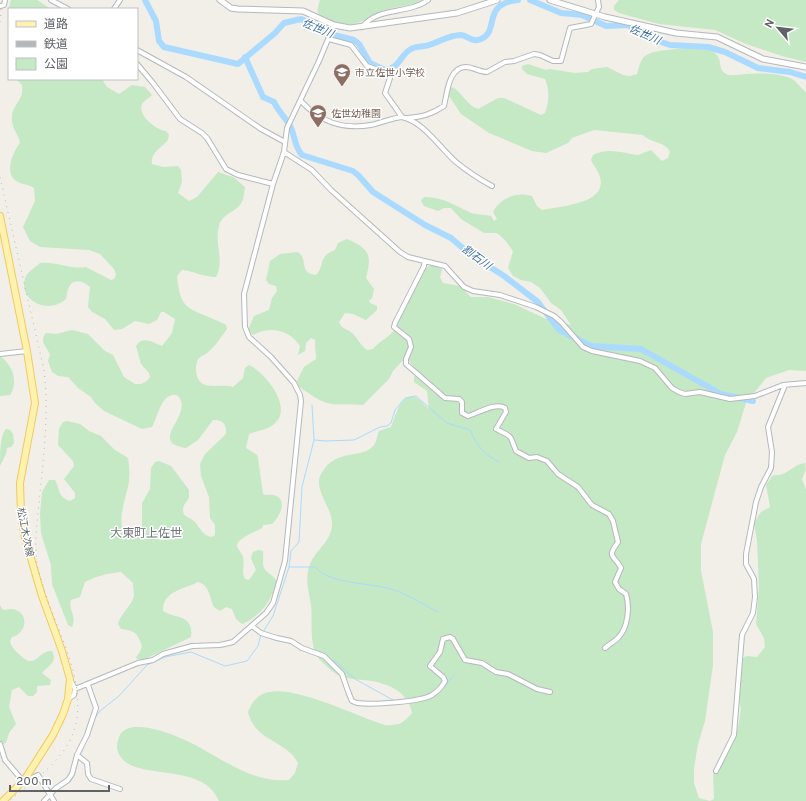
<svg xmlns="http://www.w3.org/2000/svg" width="806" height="801" viewBox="0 0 806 801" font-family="Overpass,'Noto Sans JP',sans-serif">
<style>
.green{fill:#c5e8c5}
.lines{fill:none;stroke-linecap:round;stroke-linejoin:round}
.stream{stroke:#aadaff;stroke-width:1}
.river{stroke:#aadaff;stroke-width:6}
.minor-casing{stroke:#b5b8bc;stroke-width:6}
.tertiary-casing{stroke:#b5b8bc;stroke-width:7}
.primary-casing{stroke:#f2c960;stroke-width:8}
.minor{stroke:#fff;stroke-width:4}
.tertiary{stroke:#fff;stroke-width:5}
.primary{stroke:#fff2af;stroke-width:6}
.rail{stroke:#b6b7b8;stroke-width:1;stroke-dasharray:1 5;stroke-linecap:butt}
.labels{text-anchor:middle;stroke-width:3;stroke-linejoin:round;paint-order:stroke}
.education-label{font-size:10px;fill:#785e54;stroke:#fff;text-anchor:start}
.street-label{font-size:10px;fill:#5f6368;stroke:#fff}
.water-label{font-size:11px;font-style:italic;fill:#4174aa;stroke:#fff}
.quarter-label{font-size:12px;fill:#70757a;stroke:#fff}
</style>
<rect width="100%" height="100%" fill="#f1efe8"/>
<path class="green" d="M11 0H37L51 9H9V25L8 11Z
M320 0H422C412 6 397 6 385 10 375 13 367 20 357 23 348 26 321 22 318 12 317 8 319 4 320 0Z
M619 0H806V62L782 56 746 44 715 30 659 24 619 13 614 10V6Z
M688 48C697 49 711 48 717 55 722 61 718 70 726 74 733 77 740 74 747 74 759 73 776 73 787 77 796 79 799 87 806 92V371L789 370 766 378 746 403 737 432 725 455 701 544V571L713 632V665L705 721 698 744 694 768V783L699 798 710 801 714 799 713 771 728 743 735 736 738 728 741 709 737 687 742 658 747 656 757 657 765 647 764 638 756 624 759 589 757 540 754 523 761 512 770 507 766 485 773 475C787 477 793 464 805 463L806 469 802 479 806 490V801H219C202 759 130 784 118 752 116 747 117 743 119 737 126 718 164 731 178 737 214 751 247 784 289 780L295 773 298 763C286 740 255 742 248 712 252 702 258 694 269 692 297 686 356 716 385 725 398 726 404 723 412 713 408 690 385 682 364 680 356 679 348 679 340 676 333 673 327 666 321 661 308 648 313 622 311 605 309 593 305 579 309 567 314 550 333 542 332 522 331 506 313 489 321 474 336 447 363 460 374 445 377 441 377 435 379 431L391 427C395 418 401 390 417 398 421 400 425 406 429 409L427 391 414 382V377L417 371 406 357 393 371 389 379 363 405C337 402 331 410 307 392 302 389 299 388 297 381L304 367 316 359 315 340 311 338 306 343 305 351 298 355 300 346C289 329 269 326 253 335L248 330 254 316 269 310 272 298 277 291 276 286 269 284 266 280 270 261 280 254 297 252C310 258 297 273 316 275 326 264 317 257 335 250L338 243 347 239C370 249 372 255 366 278L374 289 372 298 369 301 370 303 377 306V310L366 320 353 314 345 313 339 322C341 328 346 329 351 332 357 337 360 345 367 350L373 349C379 341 390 337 394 330 403 316 416 271 431 265L442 269 440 277 443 283 460 286 471 297H488L514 304 546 319 571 325 561 310 551 303 540 288 531 282 521 280 513 276 508 268 513 251 505 240 497 233H484L461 219 451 208H444L438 211 424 206 421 201 424 197C440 196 455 205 469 212 474 215 484 214 491 216L494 221 497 219 493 212C500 198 517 191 532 196L537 206 542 210C560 206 608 204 600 177 598 170 594 166 591 160L593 155C607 147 623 153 638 155L651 150 662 161 668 158 670 152C665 141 650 143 643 135L594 130 572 138 568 143 546 153 532 151 489 133 461 114 447 93 450 87C459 87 466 105 478 109L498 98H504L541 115 545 113C549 102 550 90 545 79L527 74 522 69V66L528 64 546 70 550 69 575 73 588 72 592 69 607 67 623 75 630 76 637 74C639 68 640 60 645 56 652 50 678 49 688 48Z
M16 79H103V81L107 87 119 94 132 85 145 87 152 95C149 98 144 101 142 104 137 116 157 130 166 131L169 135 168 140C161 148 150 153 152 164L163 167 178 166 181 170 182 182 178 193 189 201 197 197 218 172 233 177 245 187C244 193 244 200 240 205 233 213 222 214 219 226 214 244 225 261 216 277 203 277 194 271 182 270L177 276C180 311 189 308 218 321 221 323 223 323 226 325L227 329C221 337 215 347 207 353 205 355 201 356 199 358 194 365 195 380 203 384 211 388 223 384 233 387L243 378 245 368 249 365C266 373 295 409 273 425 266 430 256 431 249 434L246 448 257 455 258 458 263 494C267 496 269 494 273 495 289 498 280 517 272 524L263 525 262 528C257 531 236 539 237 546 238 550 242 553 243 557 245 565 241 571 245 579L249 580 256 570 251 558 253 552 258 550 263 551C264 556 262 563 264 568 266 573 274 575 277 582 271 601 261 616 242 624L236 619 232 609 226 607 220 611 214 607C209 596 210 586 198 582 185 589 162 591 163 611 175 619 194 614 191 637L143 660 137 659 136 657 140 652 142 646C137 632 135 631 121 629L118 624C120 614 131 607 134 596 134 592 133 587 133 583L121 572C109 573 96 576 85 582L80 597 71 600C68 610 77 616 72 627L68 625 52 584 51 565 41 533 40 514 42 492 49 480H55C60 490 58 497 70 501L75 498V493L64 479 74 466 73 461 58 445 59 429 63 422 67 421 80 424 89 431 101 436 115 450 128 458C129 465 130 473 129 480 129 493 106 542 140 532L142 528V503L150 489 151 468 155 462 159 461 171 466 189 490V497C187 503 182 505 183 511 183 517 190 517 194 521 200 527 202 536 212 537L215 535V525L210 518 209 497 201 476 200 464 205 454 226 434C227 425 223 419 213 420L198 440 186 448C145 442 197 414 177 395 161 392 158 417 152 427L142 429 104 411 95 403 91 397 78 388 68 377 58 376 52 372 48 361 50 354C46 346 39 341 46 333L56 334 72 330 88 334 105 351 113 355 124 377 135 384H141L147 381 150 377 149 373 141 364 136 346C143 335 153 343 162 346L172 333 175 319 164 312H161L157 320 149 324 135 321 122 329 114 330 105 319 92 312 88 307 90 287C85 282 74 277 69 287 67 290 67 296 66 299 47 316 16 299 26 276 29 271 36 267 40 263 55 261 73 270 86 267L111 280 114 279 116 274 114 269 100 254 89 250 40 247 30 241 23 227 35 201 34 188C29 184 22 185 16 181 4 172 13 152 20 143 19 134 11 129 12 117 13 102 24 102 22 85Z
M0 356C12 364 19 382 10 395L0 396Z
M6 429 10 430 13 434 14 443 11 447 7 448 6 454 0 466C0 456 0 435 6 429Z
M0 605 3 610C8 610 10 608 16 610 30 616 25 634 12 637L10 641C11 646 15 651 19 654 36 672 37 650 52 651 58 662 49 665 42 673L51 680 50 685 37 686V692L33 696H28L19 687 12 690 9 707 16 724 9 733 6 743 3 744 0 741Z"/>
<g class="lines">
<path class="stream" d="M315 440 325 441 354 440 380 427 387 426 391 423 395 410 405 398 416 396 447 423 470 430C477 445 483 454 499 462
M289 567H315C331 585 370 582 394 590 409 595 424 605 438 612
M263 632 273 616 289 567 291 551 299 542 302 487 314 440 312 405
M261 635 274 640 291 643
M329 659 336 662 355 679 393 700
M445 686 454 675
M418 698 433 692
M94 719 100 711 119 696 147 665 165 657 191 652 225 666 247 661 258 646 261 634
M80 755 93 723
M75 772 79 758
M56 791 70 782 73 777
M47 801 50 798"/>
<path class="river" d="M145 0 156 21 159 41 164 47 238 64 275 33 284 23 301 19 334 35 354 40 359 44 370 63 385 70C400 69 401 52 413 48 418 46 424 47 429 45 439 42 449 35 461 35 469 36 472 43 481 39 500 31 481 4 518 0
M530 0 561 13 582 15 606 26 628 25 649 38 670 45 708 47 725 52 758 68 790 72 806 77
M245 57 263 97 274 102C278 111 285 117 290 126 295 135 294 146 302 155L353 171 358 175 373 192 425 225 451 238 470 254 504 276 538 302 559 330 591 346 641 349 721 394 753 401"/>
<g class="minor-casing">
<path id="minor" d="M51 0 68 9
M0 6 4 5 5 0
M114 9 120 0
M362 27C379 6 407 15 428 0
M329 39 351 45 367 66 386 73 390 78 385 93 402 117
M137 50 186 77 261 129 285 142
M137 64 153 83 180 119 202 133 207 138 226 169 238 175 273 184
M301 101C320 122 342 130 371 125 382 123 391 118 402 117 424 122 439 147 456 162 467 171 479 179 492 186
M407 118C422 117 432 114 444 106 447 95 448 67 466 67 473 67 479 72 487 72L505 62 514 61 534 54 540 55 553 61H561L570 28 591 24 599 7 598 0
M284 152 312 170 331 190 400 252 408 257 445 266 464 287 473 291 500 295 536 307 554 316 561 322 583 347 592 351 640 361 655 368 672 388 679 392 685 394 700 392 730 399 755 396 783 385 806 383
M424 261V266L395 323 394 327 409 339 411 347 406 359V364L445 398 459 399 462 402V413L468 416C478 413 496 402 505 408L506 412 496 429C514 438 509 434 516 451L529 458 537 457 547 461 558 474 578 487 592 505 609 514 613 521 618 542C606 559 614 554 621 568L615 582 619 589 626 594C630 607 628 628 618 638 614 642 609 644 605 648
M0 354 27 351
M252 626 261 633 277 638 291 641 302 648 324 656 342 674 349 694 352 701 357 703C373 705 420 702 432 695 438 691 442 687 445 681L443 677 430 666 440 652 443 639 450 637 453 639 465 660 482 663 496 672 508 674 537 689 550 692
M70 679 75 689 138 663 153 660 163 654 192 646 220 645 233 642 266 613 273 603 285 561 301 401 300 395 294 383 271 357 249 337 245 327 244 294 273 184 284 152 287 128 319 61 334 25
M68 699 74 695 75 689
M0 744 5 760 23 781
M77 755 87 763 88 774 91 779 120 789
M716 771 734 735 742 635 753 613 755 597 754 579 746 564V554L756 502 761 487 771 468 772 452 768 427 785 385
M25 779 28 780 38 775 54 801
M44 801 55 789 68 780 72 774 77 755 87 735 96 708 88 685"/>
</g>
<g class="tertiary-casing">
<path id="tertiary" d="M220 0 231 8 238 9 303 11 334 25 350 28 457 13 497 0
M550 0 605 17 676 33 717 37 763 59 806 67"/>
</g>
<g class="primary-casing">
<path id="primary" d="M0 216 27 351 35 403 20 483 21 514 25 538 42 596 62 651 70 679 68 699 63 714 53 735 25 779 3 801"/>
</g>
<use href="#minor" class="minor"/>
<use href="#tertiary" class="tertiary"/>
<use href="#primary" class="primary"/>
<path class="rail" d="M0 22 2 0
M0 177 44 370C49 412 44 452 40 493 38 516 34 540 37 563 46 614 87 671 76 723 69 758 34 780 9 801"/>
</g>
<defs>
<g id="school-pin" transform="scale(0.9)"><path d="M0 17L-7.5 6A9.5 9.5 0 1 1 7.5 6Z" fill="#8d6e63" stroke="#fff"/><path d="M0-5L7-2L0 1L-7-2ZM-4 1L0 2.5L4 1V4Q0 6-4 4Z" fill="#fff"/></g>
</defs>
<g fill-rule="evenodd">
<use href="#school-pin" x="342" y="72"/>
<use href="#school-pin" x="318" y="113"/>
</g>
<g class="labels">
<g class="education-label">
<text x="355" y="76">市立佐世小学校</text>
<text x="331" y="117">佐世幼稚園</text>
</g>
<g class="street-label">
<text transform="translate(26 532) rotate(79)" y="4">松江木次線</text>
</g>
<g class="water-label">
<text transform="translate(318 28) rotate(23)" y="4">佐世川</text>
<text transform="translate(645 34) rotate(24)" y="4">佐世川</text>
<text transform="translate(477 257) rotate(36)" y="4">割石川</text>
</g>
<g class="quarter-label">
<text x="146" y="537">大東町上佐世</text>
</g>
</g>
<rect x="8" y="8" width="130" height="72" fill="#ffffff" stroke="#bfc1c3"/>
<rect x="16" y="21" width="20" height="6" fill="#fff2af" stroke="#bfc1c3"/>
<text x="44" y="28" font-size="12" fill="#5f6368">道路</text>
<rect x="16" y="41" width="20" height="6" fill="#b6b7b8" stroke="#bfc1c3"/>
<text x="44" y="48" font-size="12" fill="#5f6368">鉄道</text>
<rect x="16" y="58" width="20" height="12" fill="#c5e8c5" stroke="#bfc1c3"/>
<text x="44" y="68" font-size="12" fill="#5f6368">公園</text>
<g transform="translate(778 28) rotate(298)" stroke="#ffffff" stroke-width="3" paint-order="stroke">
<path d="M0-3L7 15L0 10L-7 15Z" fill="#5f6368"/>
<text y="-6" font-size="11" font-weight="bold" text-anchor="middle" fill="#5f6368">N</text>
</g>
<path d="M10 785v6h99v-6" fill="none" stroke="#5f6368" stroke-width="2"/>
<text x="16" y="785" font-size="12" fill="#5f6368" stroke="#ffffff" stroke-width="3" paint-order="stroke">200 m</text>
</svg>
